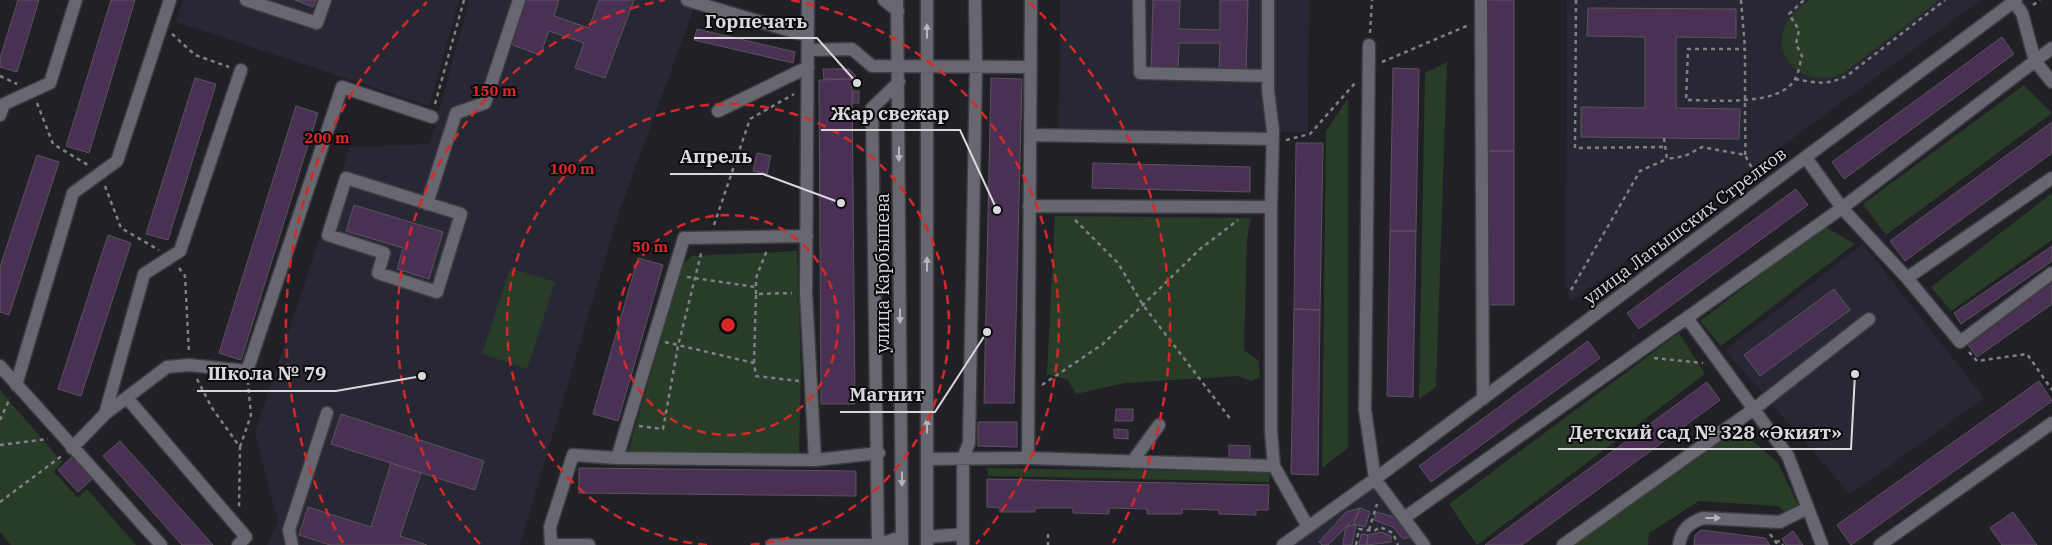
<svg xmlns="http://www.w3.org/2000/svg" width="2052" height="545" viewBox="0 0 2052 545" font-family="'IBM Plex Serif',serif">
<style>
.built{fill:#282834}
.green{fill:#283c28}
.building{fill:#4a3154;stroke:#59555b}
.lines{fill:none;stroke-linecap:round;stroke-linejoin:round}
.minor-casing{stroke:#3b3b41;stroke-width:15}
.path{stroke:#808086;stroke-width:2.5;stroke-dasharray:4 4;stroke-linecap:butt}
.minor{stroke:#67676f;stroke-width:12}
.oneway{fill:#b6b6bc}
.ring{fill:none;stroke:#d62828;stroke-width:2.5;stroke-dasharray:9 6}
.labels{text-anchor:middle;stroke-width:4;stroke-linejoin:round;paint-order:stroke}
.street-label{font-size:18px;fill:#d8d8dd;stroke:#0a0a0d}
.centre{fill:#d62828;stroke:#0a0a0d;stroke-width:2.5}
.ring-label{font-size:15px;text-anchor:middle;font-weight:bold;fill:#d62828;stroke:#0a0a0d;stroke-width:4;stroke-linejoin:round;paint-order:stroke}
.leader{fill:none;stroke:#d8d8dd;stroke-width:2}
.callout-dot{fill:#d8d8dd;stroke:#0a0a0d;stroke-width:2}
.callout-label{font-size:19px;text-anchor:middle;font-weight:bold;fill:#d8d8dd;stroke:#0a0a0d;stroke-width:4;stroke-linejoin:round;paint-order:stroke}
</style>
<rect width="100%" height="100%" fill="#212027"/>
<path class="built" d="M183 0H459L429 106 176 22Z
M469 0H697L619 212 520 545H267L278 522 255 433 350 147 430 144Z
M1060 0H1309L1308 132 1059 129Z
M1567 0H1981L1571 301 1566 287Z
M1863 244 1984 398 1850 494 1725 350Z
M1373 487 1415 545H1293Z"/>
<path class="green" d="M1810 0H1939L1845 72C1810 92 1766 59 1787 22 1793 12 1801 6 1810 0Z
M1447 62 1436 387 1419 399 1425 73Z
M2024 85 2052 113 1886 235 1863 204Z
M1348 98V448L1322 468 1326 131Z
M2052 193V240L1951 311 1931 287Z
M1055 216 1251 218 1247 238 1244 350 1258 360 1260 377 1251 381 1238 376 1125 383 1076 394 1068 380 1047 374Z
M1824 226 1855 244 1721 346 1700 321Z
M797 251 801 368 799 453 628 452 682 267 691 256Z
M510 268 555 282 527 369 482 354Z
M1679 333 1705 374 1477 545 1449 504Z
M0 390 62 462 54 472 78 498 87 489 136 545H11L0 532Z
M1739 428 1778 463 1798 505 1784 512 1779 506 1699 501 1649 533 1648 545H1569Z
M987 468 1270 472 1269 482 988 476Z"/>
<path class="building" d="M18 0H39L17 72 0 67V58Z
M111 0H135L89 153 66 146Z
M295 0H316L313 7Z
M526 0H559L554 16 589 28 599 0H634L605 78 575 68 584 43 549 31 540 55 510 44Z
M1153 0H1180L1179 29 1220 30V0H1248L1246 71H1219L1220 43H1179L1178 70 1151 69Z
M1487 0H1514V151H1487Z
M1588 8 1736 9V38L1676 37V108L1740 109 1739 139 1581 137V107L1645 108V37L1587 36Z
M697 29 795 52 793 63 694 40Z
M2002 37 2014 54 1844 179 1832 162Z
M1393 68 1419 69 1416 231H1390Z
M823 69H849L856 76 853 79H824Z
M195 78 216 84 168 240 146 234Z
M991 78 1022 79 1014 403H984Z
M852 79 855 404H821L819 80Z
M853 91H859V103H853Z
M296 106 318 113 241 360 219 353Z
M2052 122V153L1905 261 1890 241Z
M1296 143H1323L1320 310 1294 309Z
M1487 151H1514V305H1487Z
M757 153 771 156 767 174 753 171Z
M37 155 59 162 9 315 0 312V267Z
M1093 163 1250 167V192L1092 188Z
M1796 189 1808 205 1639 329 1627 313Z
M354 205 443 232 429 279 397 269 403 248 346 231Z
M1390 231H1416L1413 397 1387 396Z
M108 235 131 243 81 396 58 389Z
M2052 246V261L1961 324 1954 313Z
M638 258 663 265 618 421 593 414Z
M2052 281V304L1977 357 1966 342Z
M1834 289 1850 310 1760 376 1744 355Z
M1294 309 1320 310 1318 475 1291 474Z
M1588 341 1600 358 1431 482 1419 466Z
M2039 381 2052 401 1851 545 1837 525Z
M1707 382 1720 400 1522 545H1485Z
M1116 409H1133V421H1115Z
M341 414 484 461 475 490 331 444Z
M978 422H1017V447L978 446Z
M1114 429 1128 430V439L1114 438Z
M120 441 181 509 213 545H182L103 456Z
M1229 445 1250 446V460L1229 459Z
M72 457 92 479 78 492 58 470Z
M391 463 421 473 400 536 427 545H330L299 535 308 507 371 527Z
M579 468 856 471V496L579 493Z
M987 479 1269 485 1268 510H1256V515L1219 514V510L1182 509V514H1147V509L1109 508V514L1073 513V508H1035V512H1000V508L987 507Z
M1360 508 1370 512 1365 527 1353 524Z
M1360 508 1357 516 1328 545H1322L1319 542 1346 512Z
M1376 512 1395 517 1411 537 1403 539 1393 527 1374 520Z
M2013 512 2037 545H2002L1990 528Z
M1349 525H1356L1352 545H1343L1345 530Z
M1701 530 1765 538 1770 545H1694L1695 535Z
M1793 531 1803 545H1786L1782 539Z
M1381 532 1391 536V542L1367 545 1368 535Z
M1361 534 1368 535 1367 545H1359Z"/>
<g class="lines">
<g class="minor-casing">
<path id="minor" d="M246 0 317 23 325 0
M687 0 808 36
M808 0 806 293 815 460 879 453
M884 0 898 11
M897 0 902 545
M927 0V545
M1139 0 1140 73 1268 76
M1268 0V90L1273 131 1271 207
M1481 0 1483 399
M2014 2 2022 13 2035 61 2052 82
M1369 45 1365 410 1375 479 1424 545
M2052 48 1842 208 1907 278 2052 178
M808 50 852 49 872 66 1030 67
M718 111 808 67
M0 115 4 104 50 83 76 0
M1030 135 1273 139
M346 178 461 214 437 292 378 273 384 253 328 235Z
M427 204 456 113 485 103 519 0
M1907 278 1960 342 2052 273
M1687 318 1788 456 1822 545
M0 366 161 545
M16 385 73 193 117 161 170 0
M127 398 246 537 238 545
M105 414 167 367 189 365 247 371 342 87 432 117
M72 448 105 414 144 274 180 251 241 70
M617 458 684 238 807 236
M1028 458 1274 466 1271 432V207L1029 206
M928 459 1028 458 1031 0
M1132 462 1159 425
M1274 466 1308 527
M1404 518 1842 208 1806 158
M927 537 963 534
M292 545 289 530 327 413
M551 545 550 527 573 455 617 458 815 460
M557 545H589
M772 545H878L902 536
M878 545 872 108 899 82
M963 545V458L969 443 976 67 975 0
M1283 545 1375 479 2016 0
M1563 545 1754 409 1869 319
M1679 545C1681 530 1689 523 1703 518L1780 522 1808 508
M1880 545 2052 423"/>
</g>
<path class="path" d="M1576 0 1575 148 1664 147
M1741 0 1745 48
M2033 5 2040 0
M1370 33 1372 0
M172 34 195 55 229 67
M1382 62 1469 25
M0 76 17 84
M1795 79C1818 83 1827 86 1848 75L1945 0
M37 103 53 144 88 165
M435 104 464 0
M1664 138 1667 159 1685 156 1702 147 1745 155 1754 172
M1286 140 1310 134 1355 83
M1745 155C1746 143 1745 132 1745 120 1745 96 1745 72 1745 49H1688L1686 100C1713 100 1780 107 1795 79 1799 72 1800 63 1802 56L1796 44 1799 30 1789 14 1804 0
M105 186 121 228 159 250
M1075 220 1118 263 1143 305 1232 421
M714 225 750 119 794 94
M179 268 185 276 189 353
M687 277 756 287
M1571 290 1640 171 1667 159
M756 294V278L767 250
M665 342 754 363 756 376 799 381
M1969 352 1977 361 2027 354 2052 390
M1654 358 1703 363
M754 363 756 294 792 293
M197 379 212 408 240 447 239 508
M1042 385 1103 344 1200 249 1238 220
M0 420 10 398
M639 426 663 429 678 346 702 250
M0 445 48 439
M240 447 251 415 248 383
M0 502 63 455
M1369 530 1377 504
M1048 534V545
M1770 534 1778 545
M1776 542 1780 541 1783 545
M1356 545 1359 529 1374 531 1380 527 1393 533 1398 545"/>
<use href="#minor" class="minor"/>
</g>
<defs><path id="oneway-solid" d="M-6-.8H1V-3.2L6.5 0L1 3.2V.8H-6Z" transform="scale(1.25)"/></defs>
<g class="oneway">
<use href="#oneway-solid" transform="translate(927 31) rotate(-90)"/>
<use href="#oneway-solid" transform="translate(899 154) rotate(90)"/>
<use href="#oneway-solid" transform="translate(927 264) rotate(-90)"/>
<use href="#oneway-solid" transform="translate(900 316) rotate(90)"/>
<use href="#oneway-solid" transform="translate(927 426) rotate(-90)"/>
<use href="#oneway-solid" transform="translate(902 479) rotate(90)"/>
<use href="#oneway-solid" transform="translate(1713 518)"/>
</g>
<g class="ring">
<circle cx="728" cy="325" r="110"/>
<path d="M707 545A221 221 0 1 1 749 545"/>
<path d="M480 544A331 331 0 0 1 665 0M791 0A331 331 0 0 1 976 544"/>
<path d="M343 543A442 442 0 0 1 427 2M1029 2A442 442 0 0 1 1113 543"/>
</g>
<g class="labels">
<g class="street-label">
<text transform="translate(1685 226) rotate(-37)" y="6">улица Латышских Стрелков</text>
<text transform="translate(883 273) rotate(-90)" y="6">улица Карбышева</text>
</g>
</g>
<circle cx="728" cy="325" r="8" class="centre"/>
<g class="ring-label">
<text x="494" y="96">150 m</text>
<text x="327" y="143">200 m</text>
<text x="572" y="174">100 m</text>
<text x="650" y="252">50 m</text>
</g>
<path class="leader" d="M857 83L817 38H694M997 210L960 130H821M841 203L763 174H670M422 376L336 391H197M987 332L935 412H840M1855 374L1851 449H1558"/>
<g class="callout-dot">
<circle cx="857" cy="83" r="5"/>
<circle cx="997" cy="210" r="5"/>
<circle cx="841" cy="203" r="5"/>
<circle cx="422" cy="376" r="5"/>
<circle cx="987" cy="332" r="5"/>
<circle cx="1855" cy="374" r="5"/>
</g>
<g class="callout-label">
<text x="756" y="28">Горпечать</text>
<text x="890" y="120">Жар свежар</text>
<text x="716" y="163">Апрель</text>
<text x="267" y="380">Школа № 79</text>
<text x="887" y="401">Магнит</text>
<text x="1705" y="439">Детский сад № 328 «Әкият»</text>
</g>
</svg>
